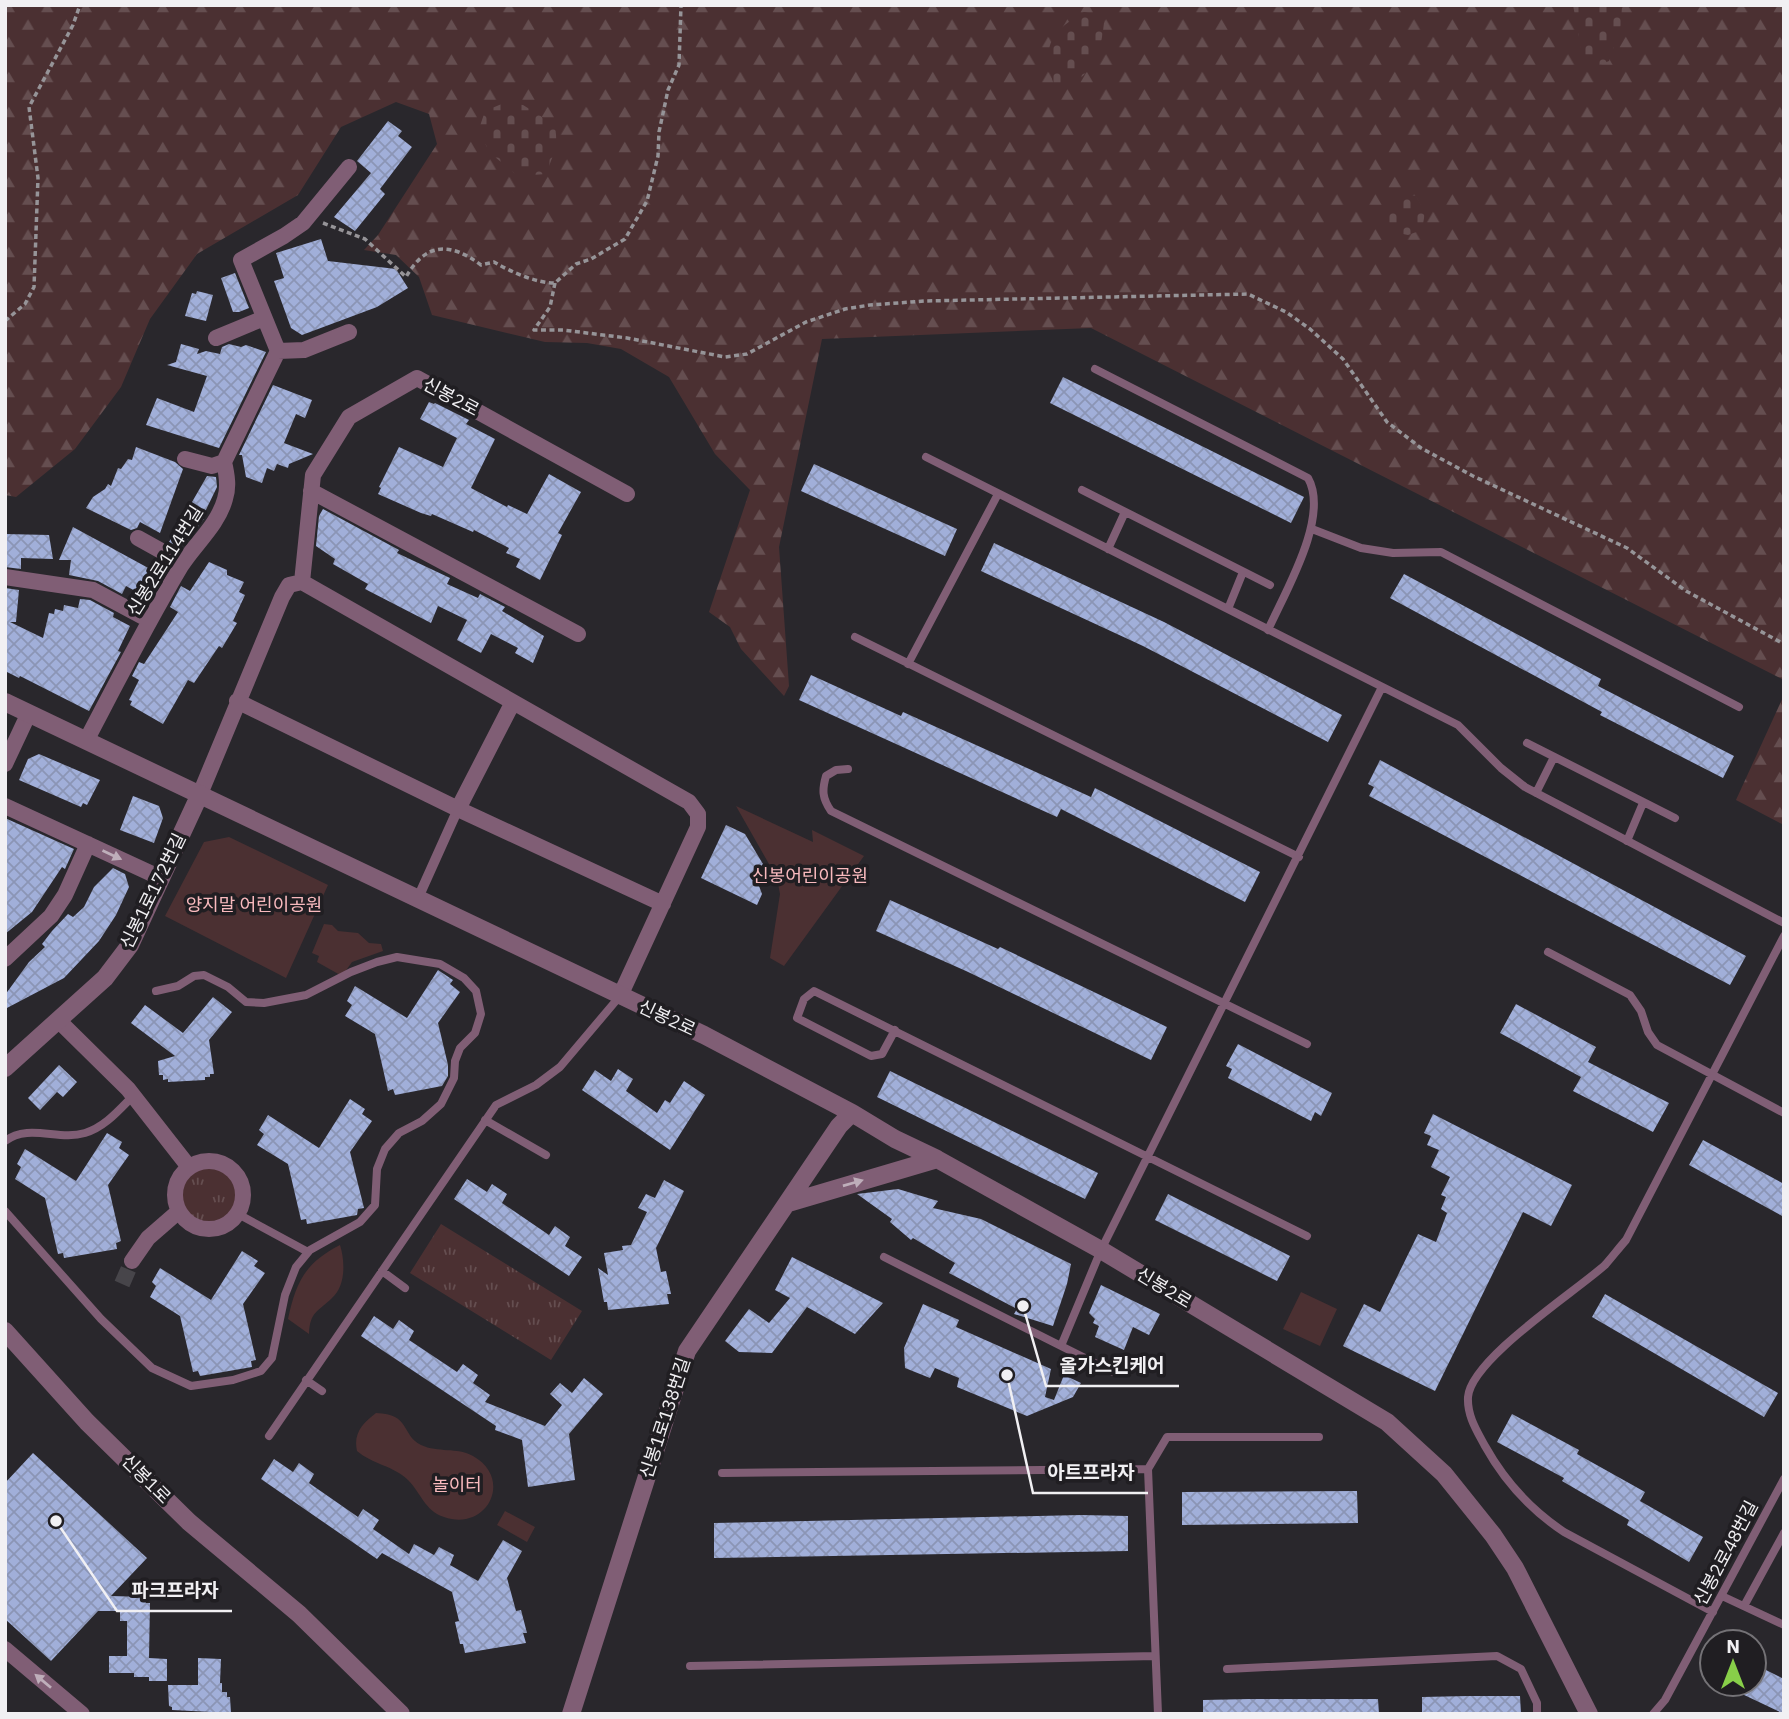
<svg xmlns="http://www.w3.org/2000/svg" width="1789" height="1719" viewBox="0 0 1789 1719" font-family="'IBM Plex Sans','Noto Sans KR',sans-serif">
<style>
.grass{fill:url(#grass-tufts)}
.forest{fill:url(#forest-firs)}
.cemetery{fill:url(#cemetery-stones)}
.park{fill:#4b3032}
.building{fill:url(#building-cross-hatch)}
.lines{fill:none;stroke-linecap:round;stroke-linejoin:round}
.minor-tunnel{stroke:#47454a;stroke-width:16;stroke-dasharray:16 8;stroke-linecap:butt}
.path{stroke:#969498;stroke-width:3.5;stroke-dasharray:5 3.5;stroke-linecap:butt}
.service{stroke:#805e75;stroke-width:8}
.pedestrian{stroke:#805e75;stroke-width:10}
.minor{stroke:#805e75;stroke-width:16}
.tertiary{stroke:#805e75;stroke-width:18}
.oneway{fill:#beaeba}
.labels{text-anchor:middle;stroke-width:7;stroke-linejoin:round;paint-order:stroke}
.street-label{font-size:18px;fill:#f1f0f3;stroke:#201e22}
.park-label{font-size:18px;fill:#f9babe;stroke:#201e22}
.leader{fill:none;stroke:#f1f0f3;stroke-width:2.5}
.callout-dot{fill:#f1f0f3;stroke:#201e22;stroke-width:2.5}
.callout-label{font-size:19px;text-anchor:middle;font-weight:bold;fill:#f1f0f3;stroke:#201e22;stroke-width:7;stroke-linejoin:round;paint-order:stroke}
</style>
<defs>
<pattern id="grass-tufts" width="24" height="20" patternUnits="userSpaceOnUse" patternTransform="scale(1.75)"><rect width="24" height="20" fill="#4b3032"/><path d="M3 7l-1-3M5 7V3M7 7l1-3M15 17l-1-3M17 17v-4M19 17l1-3" fill="none" stroke="#654e50"/></pattern>
<pattern id="forest-firs" width="22" height="20" patternUnits="userSpaceOnUse" patternTransform="scale(1.75)"><rect width="22" height="20" fill="#4b3032"/><path d="M5 1l3.5 6h-7zM16 11l3.5 6h-7z" fill="#654e50"/></pattern>
<pattern id="cemetery-stones" width="16" height="16" patternUnits="userSpaceOnUse" patternTransform="scale(1.75)"><rect width="16" height="16" fill="#4b3032"/><path d="M2 7V4a2 2 0 0 1 4 0v3zM10 15v-3a2 2 0 0 1 4 0v3z" fill="#654e50"/></pattern>
<pattern id="building-cross-hatch" width="8" height="8" patternUnits="userSpaceOnUse" patternTransform="scale(1.75)"><rect width="8" height="8" fill="#a1afd9"/><path d="M0 0l8 8M0 8l8-8" fill="none" stroke="#8b95b5"/></pattern>
</defs>
<rect width="100%" height="100%" fill="#29272c"/>
<path class="grass" d="M177 1195a32 32 0 1 1 64 0a32 32 0 1 1-64 0Z
M441 1224 582 1311 551 1360 410 1273Z"/>
<path class="forest" d="M5 5H1784V680L1091 328 822 339 779 547 789 686 784 696 741 649 730 627 709 612 750 490 715 454 669 377 621 349 587 343 545 342 432 315 419 277 396 255 364 250 378 235 437 144 429 114 396 102 341 127 298 195 197 254 150 319 121 387 75 449 16 497 5 495Z
M1784 695V825L1736 800Z"/>
<path class="cemetery" d="M1573 5H1622L1621 25 1609 61 1589 69 1583 58Z
M1084 12 1094 14 1104 22C1102 44 1097 68 1076 81 1070 84 1060 84 1054 85 1042 46 1049 33 1084 12Z
M504 103 523 105 555 125 557 145 546 174 518 176 489 152 479 129 485 111Z
M1402 194 1416 196 1425 212 1422 230 1408 235 1393 232 1385 221 1387 199Z"/>
<path class="park" d="M736 806 813 842 812 830 864 856 784 966 770 958 780 894 777 878Z
M229 837 328 885 286 978 165 916 204 842Z
M324 924 332 925 338 931 358 933 369 943 381 944 383 951 352 962 342 976 317 962 319 956 312 953Z
M340 1245C345 1261 346 1286 332 1298 318 1312 310 1311 309 1334L288 1319C296 1282 305 1263 340 1245Z
M1301 1292 1337 1309 1320 1346 1283 1329Z
M376 1413C411 1414 401 1435 421 1445 438 1453 457 1447 473 1456 514 1479 487 1532 444 1517 425 1511 421 1493 408 1480 394 1466 372 1464 357 1451 353 1433 363 1423 376 1413Z
M505 1511 535 1527 527 1542 497 1525Z"/>
<path class="building" d="M388 121 402 131 398 136 412 147 380 189 385 194 355 231 334 217 371 173 357 161Z
M321 239 328 261 396 269 408 288 377 307 302 335 291 328 274 281 284 278 276 253Z
M235 273 249 308 239 312H233L221 278Z
M197 291 213 295 206 321 185 316 192 293 196 294Z
M181 344 199 349 197 354 206 351 220 354 222 347 229 344 241 347 246 345 266 352 219 448 146 425 157 398 194 412 207 376 167 365 176 362Z
M1063 377 1304 497 1291 523 1050 403Z
M273 385 312 400 305 418 296 414 284 443 313 454 289 464 288 468 277 464 274 471 267 468 262 483 246 477 242 455H239Z
M429 402 434 404 435 403 469 420 466 424 495 439 471 488 507 507 508 505 527 514 549 474 581 492 558 533 562 535 540 580 516 567 520 559 506 553 509 548 474 530 473 532 432 514 431 516 421 513 378 494 381 488 379 487 399 447 443 467 457 438 420 419Z
M136 447 175 462 183 469 160 533 140 522 137 528 131 530 86 508 93 497 105 489 108 484 111 486 118 468 121 469 128 459 132 460Z
M814 464 957 529 945 556 801 491Z
M207 476 216 477 217 487 202 518 204 519 180 549 169 542Z
M323 509 399 550 397 553 450 578 447 584 478 598 480 594 505 607 502 611 544 636 533 663 515 653 518 648 491 634 481 653 457 640 467 620 438 606 431 623 365 589 368 584 333 564 335 559 316 546 319 516Z
M73 527 163 576 150 599 126 586 122 594 98 581 69 575 71 560H59Z
M5 534 49 535 53 559 21 558V569L5 567Z
M994 543 1164 622 1342 715 1328 742 1143 646 981 571Z
M209 562 227 570V575L244 582 239 592 245 595 233 621 237 623 222 648 219 646 194 683 188 680 163 724 130 705 132 701 129 700 139 680 132 676 139 662 144 664 178 612 170 607 181 586 190 591Z
M1404 574 1601 679 1598 686 1734 756 1723 778 1600 715 1602 712 1390 598Z
M5 588 19 590 16 622H10L43 638 49 613 54 614 55 609 63 611 64 605 78 608 80 599 90 600 114 613 113 617 130 626 118 651 121 652 89 711 20 676 19 678 5 671Z
M811 675 901 716 903 712 1091 797 1095 788 1260 872 1245 902 1061 809 1057 817 799 700Z
M39 754 100 780 87 805 83 803 81 807 19 780 28 759Z
M1380 760 1746 956 1730 985 1369 796 1374 787 1368 784Z
M133 796 159 806 163 818 154 843 120 830Z
M5 818 74 849 65 869 62 867 32 912 5 934Z
M726 825 745 834 766 869 759 886 762 894 757 905 701 878Z
M113 868 125 874 129 887 116 915 99 941 64 978 5 1009V995L29 962 45 947 42 944 52 931 68 914 73 917 84 907 94 887Z
M890 900 998 949 1000 947 1167 1027 1151 1060 966 971 876 931Z
M438 970 453 980 450 984 460 992 438 1023 448 1065V1076L442 1086 395 1095 393 1089 388 1091 375 1034 345 1016 352 1005 347 1001 355 986 407 1018Z
M213 997 232 1012 209 1040 214 1074H210V1077H205V1080L168 1082V1079L163 1080V1075H159L158 1061 175 1056 131 1023 145 1005 183 1033Z
M1516 1004 1596 1047 1588 1062 1669 1103 1653 1132 1573 1091 1581 1077 1500 1033Z
M1238 1044 1332 1093 1321 1116 1315 1112 1311 1121 1228 1078 1232 1069 1226 1066Z
M59 1065 77 1082 63 1097 57 1092 40 1110 28 1098Z
M618 1069 633 1079 626 1091 657 1113 665 1100 670 1103 684 1081 705 1095 670 1150 582 1090 595 1070 611 1081Z
M890 1071 1098 1173 1085 1199 877 1097Z
M350 1099 365 1109 362 1114 372 1121 350 1152 364 1208 358 1209 357 1215 307 1224 306 1219 301 1220 288 1164 257 1145 264 1134 259 1130 268 1115 319 1148Z
M1433 1114 1572 1185 1551 1226 1523 1212 1435 1391 1343 1346 1364 1304 1380 1312 1418 1234 1436 1242 1447 1213 1441 1209 1446 1197 1441 1195 1450 1177 1431 1167 1439 1150 1427 1145 1431 1136 1424 1133Z
M107 1133 122 1142 119 1148 129 1155 108 1185 121 1241 116 1243 117 1249 64 1258 63 1253 58 1254 45 1198 15 1179 21 1167 17 1164 25 1149 76 1181Z
M1703 1140 1784 1184V1217L1689 1165Z
M467 1179 487 1192 492 1184 507 1194 502 1203 549 1235 555 1226 570 1237 565 1246 582 1257 569 1276 454 1199Z
M664 1180 684 1191 656 1248 661 1272 666 1271 671 1294H667L669 1304 608 1310 607 1302H604L598 1268 608 1275 604 1253 623 1250 622 1246 631 1245 647 1212 638 1208 646 1194 655 1198Z
M898 1189 938 1201 933 1208 981 1219 1071 1264 1067 1284 1053 1326 1014 1314 1017 1309 949 1273 955 1263 913 1238 911 1240 890 1222 892 1219 857 1194Z
M1168 1194 1290 1256 1277 1281 1155 1220Z
M242 1251 258 1261 254 1266 265 1273 243 1304 256 1360 251 1361 252 1367 200 1376 198 1371 193 1372 180 1316 150 1297 156 1286 152 1282 160 1268 211 1300Z
M792 1257 883 1303 855 1334 807 1307 772 1353 739 1352 725 1341 749 1309 769 1323 790 1298 775 1290Z
M1101 1285 1160 1314 1149 1335 1133 1327 1124 1350 1095 1337 1099 1326 1093 1323 1095 1319 1089 1313Z
M1605 1294 1778 1393 1764 1417 1592 1317Z
M923 1304 959 1320 956 1327 1051 1369 1045 1397 1054 1400 1064 1375 1081 1383 1073 1397 1027 1416 957 1387 959 1378 935 1368 930 1378 905 1368 904 1348Z
M374 1316 393 1329 399 1320 414 1331 409 1340 457 1372 463 1364 478 1375 473 1383 490 1395 485 1402 545 1426 562 1405 550 1394 560 1383 572 1393 584 1378 603 1394 569 1434 575 1480 528 1487 522 1440 495 1430 496 1426 361 1336Z
M1512 1414 1579 1450 1577 1454 1645 1492 1640 1501 1703 1537 1689 1562 1627 1525 1629 1520 1562 1481 1564 1478 1497 1442Z
M33 1453 147 1558 111 1596 146 1597V1603H150L149 1658 167 1659V1681H149V1677H134V1673H109V1656H127V1621H120V1611H98L51 1661 5 1619V1483Z
M274 1459 293 1472 299 1463 314 1474 309 1483 358 1517 363 1509 379 1520 373 1529 409 1554 414 1544 434 1555 439 1547 454 1555 450 1565 478 1581 503 1540 522 1551 507 1578 516 1611 521 1610 527 1633H523L526 1643 465 1653 463 1644H460L455 1622 459 1621 452 1592 382 1553 377 1559 261 1479Z
M1357 1491 1358 1523 1182 1525V1492Z
M1081 1515 1128 1516V1551L714 1558V1523Z
M198 1658 221 1659 220 1683H222V1692H227V1697H230L231 1713 172 1710V1707L169 1706 168 1685H198Z
M1754 1664 1784 1679V1714L1721 1684H1754Z
M1468 1696H1520L1521 1714H1422V1697Z
M1249 1699H1378L1379 1714H1203V1700Z"/>
<g class="lines">
<path class="minor-tunnel" d="M122 1284 132 1261"/>
<path class="path" d="M323 223 365 239 406 277C426 242 450 242 481 265L494 262C511 272 536 283 555 283L576 264 591 259 625 239 647 201 658 156 659 132 668 90 679 65 681 5
M555 283 550 307 534 330H563L627 338 725 357 747 354 806 322 845 309 870 305 925 301 1248 294 1286 312 1310 329 1343 359 1387 422 1421 448 1473 476 1627 548 1686 591 1784 644
M5 321 25 304 34 287 38 178 29 107 73 25 80 5"/>
<path class="service" d="M1095 369 1308 478C1330 517 1285 592 1268 630
M926 457 1458 725 1501 768 1525 787 1784 923
M1082 490 1270 585
M1312 529 1361 548 1393 553 1441 552 1739 707
M1108 549 1125 512
M1228 609 1243 572
M855 637 1299 857
M908 664 998 494
M1527 743 1675 818
M848 769 836 770 826 776C822 790 822 798 831 811L1307 1044
M1536 793 1554 757
M1627 841 1643 803
M1548 952 1630 995 1641 1011 1648 1032 1657 1045 1784 1113
M895 1030 882 1054 871 1056 797 1018 804 999 814 991 1307 1236
M485 1120 546 1155
M5 1141C29 1123 58 1141 85 1133 105 1127 119 1110 133 1096
M5 1211 101 1319 152 1368 191 1386 233 1380 261 1371 272 1358 285 1295 296 1267 310 1250 360 1222 375 1205 377 1169 385 1149 399 1133 422 1121 441 1104 454 1078 455 1061 460 1048 475 1033 481 1014 476 991 464 978 440 964 397 957 377 962 351 972 306 995 264 1003 246 1002 228 987 204 975 194 976 178 986 156 991
M238 1214 308 1252
M884 1257 1061 1346 1101 1250 1382 687
M382 1271 405 1288
M1061 1346 1113 1372
M306 1380 322 1391
M269 1436 496 1105 536 1085 560 1067 620 996
M1148 1469 1158 1714
M722 1473 1148 1469 1167 1437H1319
M1722 1596 1784 1625
M1744 1606 1784 1533
M1713 1612 1564 1532C1531 1510 1505 1482 1485 1446 1477 1431 1467 1416 1468 1397 1471 1359 1575 1292 1605 1265 1612 1257 1619 1248 1626 1240L1784 936
M690 1666 1155 1656
M1227 1669 1497 1656 1521 1669 1537 1703V1714
M1653 1714 1665 1700 1784 1479"/>
<path class="pedestrian" d="M418 898 458 809"/>
<path class="minor" d="M216 338 264 318
M278 351 304 350 349 332
M185 459 212 466 224 462
M311 491 578 634
M138 538 183 563
M5 577 93 590 149 620
M302 582 313 475 349 417 417 378 627 494
M237 701 458 809 663 904
M86 741C117 682 147 623 181 566 195 544 218 525 225 499 229 487 227 475 224 462L278 351 241 260 284 236 303 223 349 167
M5 764 28 715
M200 794 282 597 289 585 302 582 689 802 698 814V827L620 996
M5 806 161 878
M458 809 513 702
M5 959 51 916 65 895 88 844
M59 1021 128 1089 189 1167
M175 1195a34 34 0 1 1 68 0a34 34 0 1 1-68 0Z
M132 1261 148 1238 179 1211
M5 1649 82 1714"/>
<path class="tertiary" d="M5 702 704 1035 852 1113 895 1139 937 1159 1101 1250 1387 1422 1444 1474 1493 1535 1515 1568 1589 1714
M5 1068 105 978 130 945 200 794
M788 1203 937 1159
M5 1331 87 1422 189 1522 299 1614 401 1714
M571 1714 687 1351 839 1126 852 1113"/>
</g>
<defs><path id="oneway-solid" d="M-6-.8H1V-3.2L6.5 0L1 3.2V.8H-6Z" transform="scale(1.75)"/></defs>
<g class="oneway">
<use href="#oneway-solid" transform="translate(112 855) rotate(25)"/>
<use href="#oneway-solid" transform="translate(853 1183) rotate(-16)"/>
<use href="#oneway-solid" transform="translate(43 1681) rotate(-140)"/>
</g>
<g class="labels">
<g class="street-label">
<text transform="translate(451 397) rotate(28)" y="6">신봉2로</text>
<text transform="translate(165 561) rotate(-58)" y="6">신봉2로114번길</text>
<text transform="translate(153 891) rotate(-64)" y="6">신봉1로172번길</text>
<text transform="translate(667 1018) rotate(25)" y="6">신봉2로</text>
<text transform="translate(1164 1288) rotate(31)" y="6">신봉2로</text>
<text transform="translate(665 1418) rotate(-72)" y="6">신봉1로138번길</text>
<text transform="translate(146 1479) rotate(45)" y="6">신봉1로</text>
<text transform="translate(1726 1553) rotate(-62)" y="6">신봉2로48번길</text>
</g>
<g class="park-label">
<text x="810" y="882">신봉어린이공원</text>
<text x="254" y="911">양지말 어린이공원</text>
<text x="457" y="1491">놀이터</text>
</g>
</g>
<path class="leader" d="M1023 1306L1046 1386H1179M1007 1375L1033 1493H1148M56 1521L117 1611H232"/>
<g class="callout-dot">
<circle cx="1023" cy="1306" r="7"/>
<circle cx="1007" cy="1375" r="7"/>
<circle cx="56" cy="1521" r="7"/>
</g>
<g class="callout-label">
<text x="1112" y="1372">올가스킨케어</text>
<text x="1091" y="1479">아트프라자</text>
<text x="175" y="1597">파크프라자</text>
</g>
<rect width="1789" height="1719" fill="none" stroke="#f1f0f3" stroke-width="14"/>
<g transform="translate(1733 1663)"><circle r="33" fill="#201e22" stroke="#747276" stroke-width="2"/>
<path d="M0-5L12 26L0 18L-12 26Z" fill="#88cf49"/>
<text y="-10" font-size="19" font-weight="bold" text-anchor="middle" fill="#f1f0f3">N</text>
</g>
</svg>
